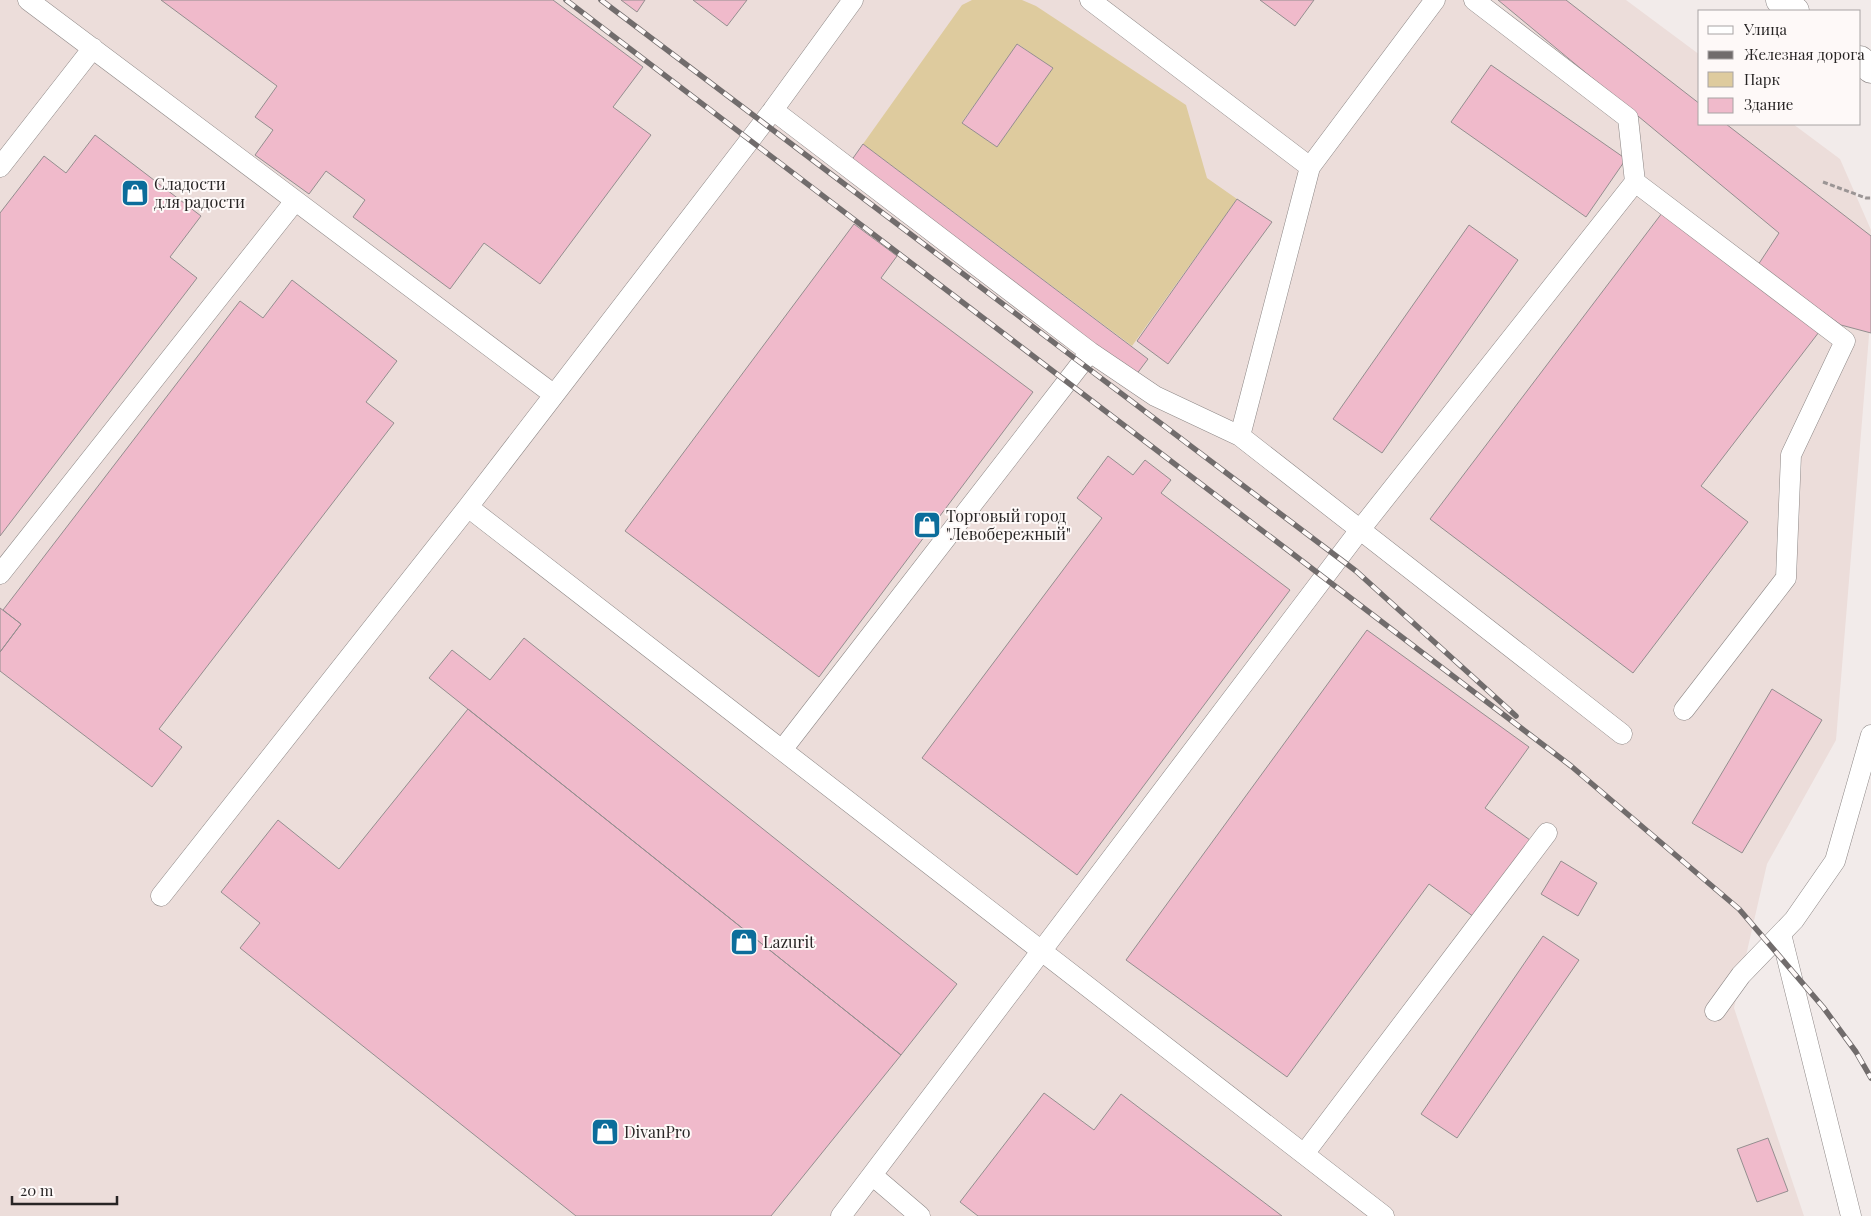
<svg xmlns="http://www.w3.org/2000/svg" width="1871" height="1216" viewBox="0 0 1871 1216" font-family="'Playfair Display',serif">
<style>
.built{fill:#ecddda}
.green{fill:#decb9e;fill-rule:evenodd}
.building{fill:#f0bacb;stroke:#948e8f}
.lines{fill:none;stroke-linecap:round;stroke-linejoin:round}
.service-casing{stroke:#8d8786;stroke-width:21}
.minor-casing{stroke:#8d8786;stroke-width:29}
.path{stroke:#9b9595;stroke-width:3;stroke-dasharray:5 2.5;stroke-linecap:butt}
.service{stroke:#fff;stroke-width:20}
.minor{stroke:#fff;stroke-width:28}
.rail-casing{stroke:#716c6c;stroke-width:5.5}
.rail{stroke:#fef9f8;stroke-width:4;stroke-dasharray:11;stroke-linecap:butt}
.labels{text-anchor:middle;stroke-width:4;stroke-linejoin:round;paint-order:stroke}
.poi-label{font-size:16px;fill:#282525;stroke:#fef9f8;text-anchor:start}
</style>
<rect width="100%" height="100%" fill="#f2ebea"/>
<path class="built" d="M0 0H1626L1700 55V124H1793L1840 159 1871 230V311L1836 740 1767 864 1734 1008 1804 1216H0Z"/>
<path class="green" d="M972 0H1022L1036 6 1186 105 1207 178 1237 199 1132 346 863 144 962 5ZM1018 44 1052 68 997 147 962 122Z"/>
<path class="building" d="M161 0H553L643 67 613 107 651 135 540 284 484 243 450 289 353 217 365 200 326 171 309 194 255 155 273 130 255 117 277 86Z
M621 0H645L637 12Z
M693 0H747L727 26Z
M1260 0H1314L1295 26Z
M1498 0H1566L1700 104V124H1726L1871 236V333L1841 325 1758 265 1779 233Z
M1017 44 1053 68 997 147 962 123Z
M1491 65 1626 159 1586 217 1451 122Z
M95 135 201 216 170 257 197 278 0 536V213L44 156 66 173Z
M863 144 1148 359 1136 375 851 161Z
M1237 199 1272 222 1168 364 1137 341Z
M1662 213 1819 332 1701 486 1748 522 1633 673 1430 519Z
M854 224 897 256 881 278 1033 392 819 677 625 531Z
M1469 225 1518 260 1382 453 1333 419Z
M292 280 397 361 366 402 394 423 159 729 182 747 152 787 0 671V652L21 624 3 610 240 301 263 318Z
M1108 456 1133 475 1145 460 1171 480 1161 493 1290 590 1077 875 922 758 1102 518 1077 498Z
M0 608 21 624 0 652Z
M1367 630 1529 747 1485 808 1530 840 1474 917 1429 884 1287 1077 1126 960Z
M524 638 957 984 901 1055 429 678 452 650 490 680Z
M1772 689 1822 720 1742 853 1692 823Z
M468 709 901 1055 771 1216H576L240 948 260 923 221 892 278 820 339 869Z
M1561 861 1597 883 1578 916 1541 894Z
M1543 936 1579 960 1457 1138 1421 1114Z
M1044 1093 1094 1130 1121 1094 1282 1216H978L960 1202Z
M1768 1138 1788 1191 1757 1202 1737 1149Z"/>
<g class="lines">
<g class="service-casing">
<path id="service" d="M28 0 553 394
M1090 0 1310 167 1435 0
M1474 0 1628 118 1635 182 1845 341 1791 455 1786 578 1684 710
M773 110 1090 352 1155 396 1240 436
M0 167 93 48
M1310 167 1240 436 1622 734
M468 507 1384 1216
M0 574 295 201
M782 750 1090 352
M161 896 468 507 773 110 853 0
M1781 934 1851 1216
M1715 1011 1741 975 1794 920 1835 861 1871 735
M1304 1154 1547 833
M872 1175 920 1216
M841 1216 1359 531 1635 182"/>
</g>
<g class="minor-casing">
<path id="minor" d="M1780 0 1795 11
M1860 60 1871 69"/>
</g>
<path class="path" d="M1823 182 1866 198H1871"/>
<use href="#service" class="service"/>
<use href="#minor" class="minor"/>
<g class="rail-casing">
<path id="rail" d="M566 0 1571 766 1739 909 1823 1007 1856 1052 1871 1078
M601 0 1356 571 1516 716"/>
</g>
<use href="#rail" class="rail"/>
</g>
<defs>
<g id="shop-square" transform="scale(1.4375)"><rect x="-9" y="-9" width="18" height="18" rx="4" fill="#0c6d9b" stroke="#fef9f8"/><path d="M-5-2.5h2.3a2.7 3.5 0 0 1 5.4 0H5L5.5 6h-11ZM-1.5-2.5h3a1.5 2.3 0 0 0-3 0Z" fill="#fff"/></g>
</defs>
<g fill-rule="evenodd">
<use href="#shop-square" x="135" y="193"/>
<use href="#shop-square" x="927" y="525"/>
<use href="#shop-square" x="744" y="942"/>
<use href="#shop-square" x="605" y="1132"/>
</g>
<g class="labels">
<g class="poi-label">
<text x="154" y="190">Сладости<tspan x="154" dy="18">для радости</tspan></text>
<text x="946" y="522">Торговый город<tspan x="946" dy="18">"Левобережный"</tspan></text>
<text x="763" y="948">Lazurit</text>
<text x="624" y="1138">DivanPro</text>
</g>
</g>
<rect x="1698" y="10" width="162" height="115" fill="#fef9f8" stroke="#a8a4a4"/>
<rect x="1708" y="26" width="25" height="8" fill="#ffffff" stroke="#a8a4a4"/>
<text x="1744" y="35" font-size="15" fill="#282525">Улица</text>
<rect x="1708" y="51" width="25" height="8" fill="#716c6c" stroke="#a8a4a4"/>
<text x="1744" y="60" font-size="15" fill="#282525">Железная дорога</text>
<rect x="1708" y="72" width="25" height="15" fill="#decb9e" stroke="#a8a4a4"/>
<text x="1744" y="85" font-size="15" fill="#282525">Парк</text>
<rect x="1708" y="98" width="25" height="15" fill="#f0bacb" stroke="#a8a4a4"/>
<text x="1744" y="110" font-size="15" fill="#282525">Здание</text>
<path d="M12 1196v8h105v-8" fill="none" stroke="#282525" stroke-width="2.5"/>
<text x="20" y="1196" font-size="15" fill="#282525" stroke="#fef9f8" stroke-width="4" paint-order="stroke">20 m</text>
</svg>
